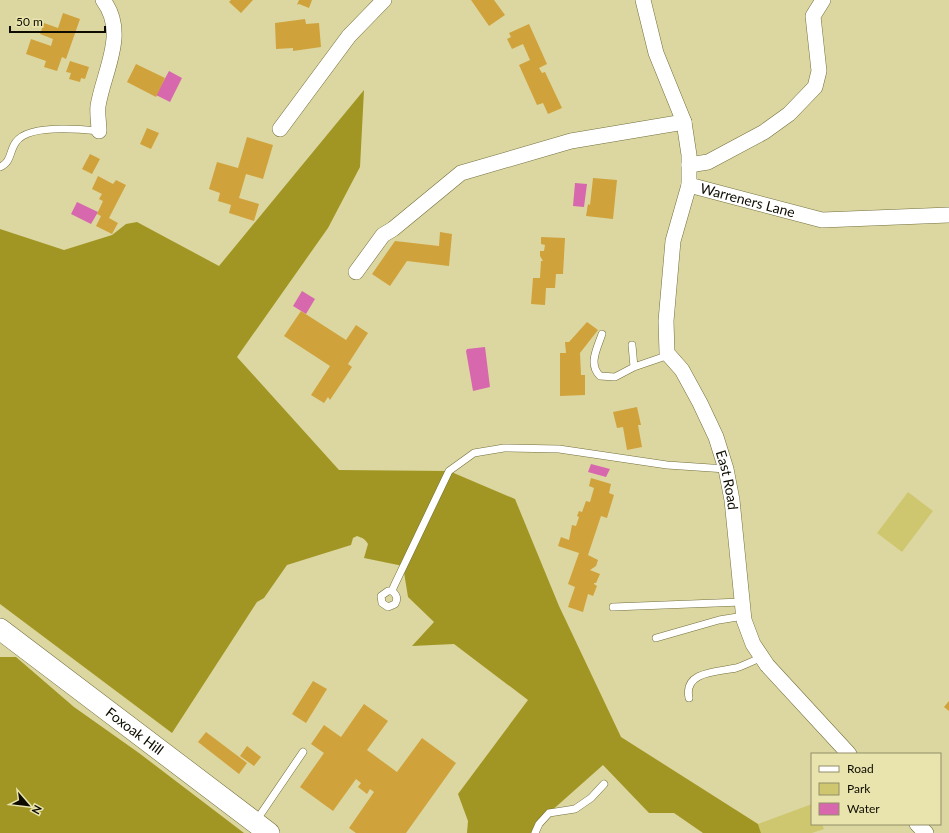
<svg xmlns="http://www.w3.org/2000/svg" width="949" height="833" viewBox="0 0 949 833" font-family="Lato,sans-serif">
<style>
.green{fill:#cfc76f}
.forest{fill:#a19623}
.water{fill:#d768ae}
.building{fill:#d0a23b}
.lines{fill:none;stroke-linecap:round;stroke-linejoin:round}
.service-casing{stroke:#736f3c;stroke-width:8}
.minor-casing{stroke:#736f3c;stroke-width:16}
.secondary-casing{stroke:#736f3c;stroke-width:22}
.service{stroke:#fff;stroke-width:7}
.minor{stroke:#fff;stroke-width:15}
.secondary{stroke:#fff;stroke-width:21}
.labels{text-anchor:middle;stroke-width:4;stroke-linejoin:round;paint-order:stroke}
.street-label{font-size:14px;fill:#0e0c00;stroke:#e9e4ae}
</style>
<rect width="100%" height="100%" fill="#dcd7a1"/>
<path class="green" d="M908 492 933 511 902 552 877 533Z
M812 804V824H822L824 829 812 833H761L758 824Z"/>
<path class="forest" d="M364 90 360 167 328 228 237 357 339 470 449 471 515 499 559 606 621 737 758 824 761 833H703L674 813H649L603 765 549 813 535 833H467L468 821 458 794 528 700 454 644 412 646 434 622 408 597 403 566 364 558 368 544C365 539 363 538 357 536L353 538 351 545 287 565 264 598 257 602 172 733 0 604V229L64 250 112 235 126 224 137 222 219 266Z
M0 657H16L74 707 139 753 244 833H0Z"/>
<path class="water" d="M169 71 182 78 170 102 156 95Z
M575 183 587 184 584 207 573 206Z
M77 202 98 212 91 224 71 214Z
M302 291 315 299 306 314 293 306Z
M485 347 490 387 473 391 466 351 467 349Z
M591 464 610 469 606 477 588 472Z"/>
<path class="building" d="M231 0H253L241 13 229 2Z
M299 0H312L309 8 299 4 297 5Z
M471 0H494L505 15 489 26Z
M63 13 80 19 66 59 62 57 57 71 44 67 46 61 26 54 31 39 51 46 53 39 40 34 44 23 58 28Z
M305 19 306 24 319 23 321 47 293 51V48L276 49 275 23Z
M529 24 547 64 539 68 542 73 545 72 562 108 548 114 543 103 537 105 519 65 530 60 523 44 512 49 507 39 511 37 509 33Z
M70 61 89 67 85 79 81 78 80 82 69 79 71 73 66 72Z
M136 64 165 78 156 97 127 82Z
M147 128 159 133 151 149 140 144Z
M247 137 273 145 263 179 246 174 239 198 259 204 254 221 229 213 231 205 218 201 220 193 209 189 217 162 238 168Z
M90 154 100 159 92 174 82 169Z
M98 176 113 184 116 180 126 185 109 218 118 223 112 234 96 226 101 216 97 214 103 201 99 199 102 194 92 189Z
M593 178 617 180 613 219 586 216 588 204 590 205Z
M440 232 452 234 449 266 407 261 390 286 372 274 395 241 439 246Z
M541 237 565 238 563 274H556L555 288H546L545 305 531 304 533 278H540L541 261H543L540 256V251H544L545 245 541 244Z
M301 311 346 340 356 325 368 333 348 364 352 367 330 400 328 397 324 403 311 395 330 366 284 336Z
M587 322 598 330 580 353 581 375H585V395L560 396V353H566L565 342H569Z
M637 407 641 425H638L642 447 627 450 623 427 617 428 613 412Z
M591 478 611 484 609 493 614 495 607 518 601 516 588 555 598 560 596 566 590 570 600 574 596 583H594V584L597 586 593 596 588 594 583 612 568 607 575 587 568 584 579 553 558 546 561 537 569 540 572 525 576 526 579 517 577 516 579 511 582 512 586 501 590 502 594 488 589 486Z
M313 681 327 689 306 723 292 714Z
M949 701V711L944 707Z
M364 704 388 721 367 750 397 772 422 738 456 763 406 833H356L349 828 374 792 370 789 367 794 358 787 361 783 356 779 333 811 300 787 324 753 311 744 324 725 341 737Z
M206 732 247 763 239 774 198 742Z
M247 746 261 757 254 766 240 756Z"/>
<g class="lines">
<g class="service-casing">
<path id="service" d="M0 167C12 162 9 151 16 142 28 124 80 129 99 131
M602 334C597 349 588 364 600 376L615 377 634 367 669 355
M632 345 634 367
M392 591H388L381 596 382 603 388 607 395 604C398 599 397 595 392 591L394 586 449 471 474 453 504 448 559 449 667 465 726 469
M613 607 742 602
M656 638 719 620 744 616
M689 698C683 671 718 672 736 668 745 665 753 661 762 657
M256 821 303 752
M535 833 539 824 549 813 575 809 591 798 604 784"/>
</g>
<g class="minor-casing">
<g id="minor">
<path id="s1" d="M643 0 656 53 684 122 689 155V185L822 220 949 215"/>
<path d="M280 129 349 36 384 0"/>
<path d="M99 131C99 123 97 114 98 106 104 70 128 33 103 0"/>
<path d="M689 165 708 162 764 132 789 114 815 87 819 71 813 16 823 0"/>
<path id="s2" d="M689 185 673 241 666 321 667 353 682 370 700 403 716 437 726 469 732 500 744 620 753 644 767 665 849 754"/>
<path d="M356 272 383 235 393 229 461 173 571 141 684 122"/>
<path d="M917 824 926 833"/>
</g>
</g>
<g class="secondary-casing">
<g id="secondary">
<path id="s3" d="M0 629 269 833"/>
</g>
</g>
<use href="#service" class="service"/>
<use href="#minor" class="minor"/>
<use href="#secondary" class="secondary"/>
</g>
<g class="labels">
<g class="street-label">
<text dy="5" stroke="none"><textPath href="#s1" startOffset="253">Warreners Lane</textPath></text>
<text dy="5" stroke="none"><textPath href="#s2" startOffset="313">East Road</textPath></text>
<text dy="5" stroke="none"><textPath href="#s3" startOffset="169">Foxoak Hill</textPath></text>
</g>
</g>
<rect x="811" y="753" width="130" height="72" fill="#e9e4ae" stroke="#918e68"/>
<rect x="819" y="766" width="20" height="6" fill="#ffffff" stroke="#918e68"/>
<text x="847" y="773" font-size="12" fill="#0e0c00">Road</text>
<rect x="819" y="783" width="20" height="12" fill="#cfc76f" stroke="#918e68"/>
<text x="847" y="793" font-size="12" fill="#0e0c00">Park</text>
<rect x="819" y="803" width="20" height="12" fill="#d768ae" stroke="#918e68"/>
<text x="847" y="813" font-size="12" fill="#0e0c00">Water</text>
<g transform="translate(28 805) rotate(118)" stroke="#e9e4ae" stroke-width="3" paint-order="stroke">
<path d="M0-3L7 15L0 10L-7 15Z" fill="#0e0c00"/>
<text y="-6" font-size="11" font-weight="bold" text-anchor="middle" fill="#0e0c00">N</text>
</g>
<path d="M10 26v6h95v-6" fill="none" stroke="#0e0c00" stroke-width="2"/>
<text x="16" y="26" font-size="12" fill="#0e0c00" stroke="#e9e4ae" stroke-width="3" paint-order="stroke">50 m</text>
</svg>
